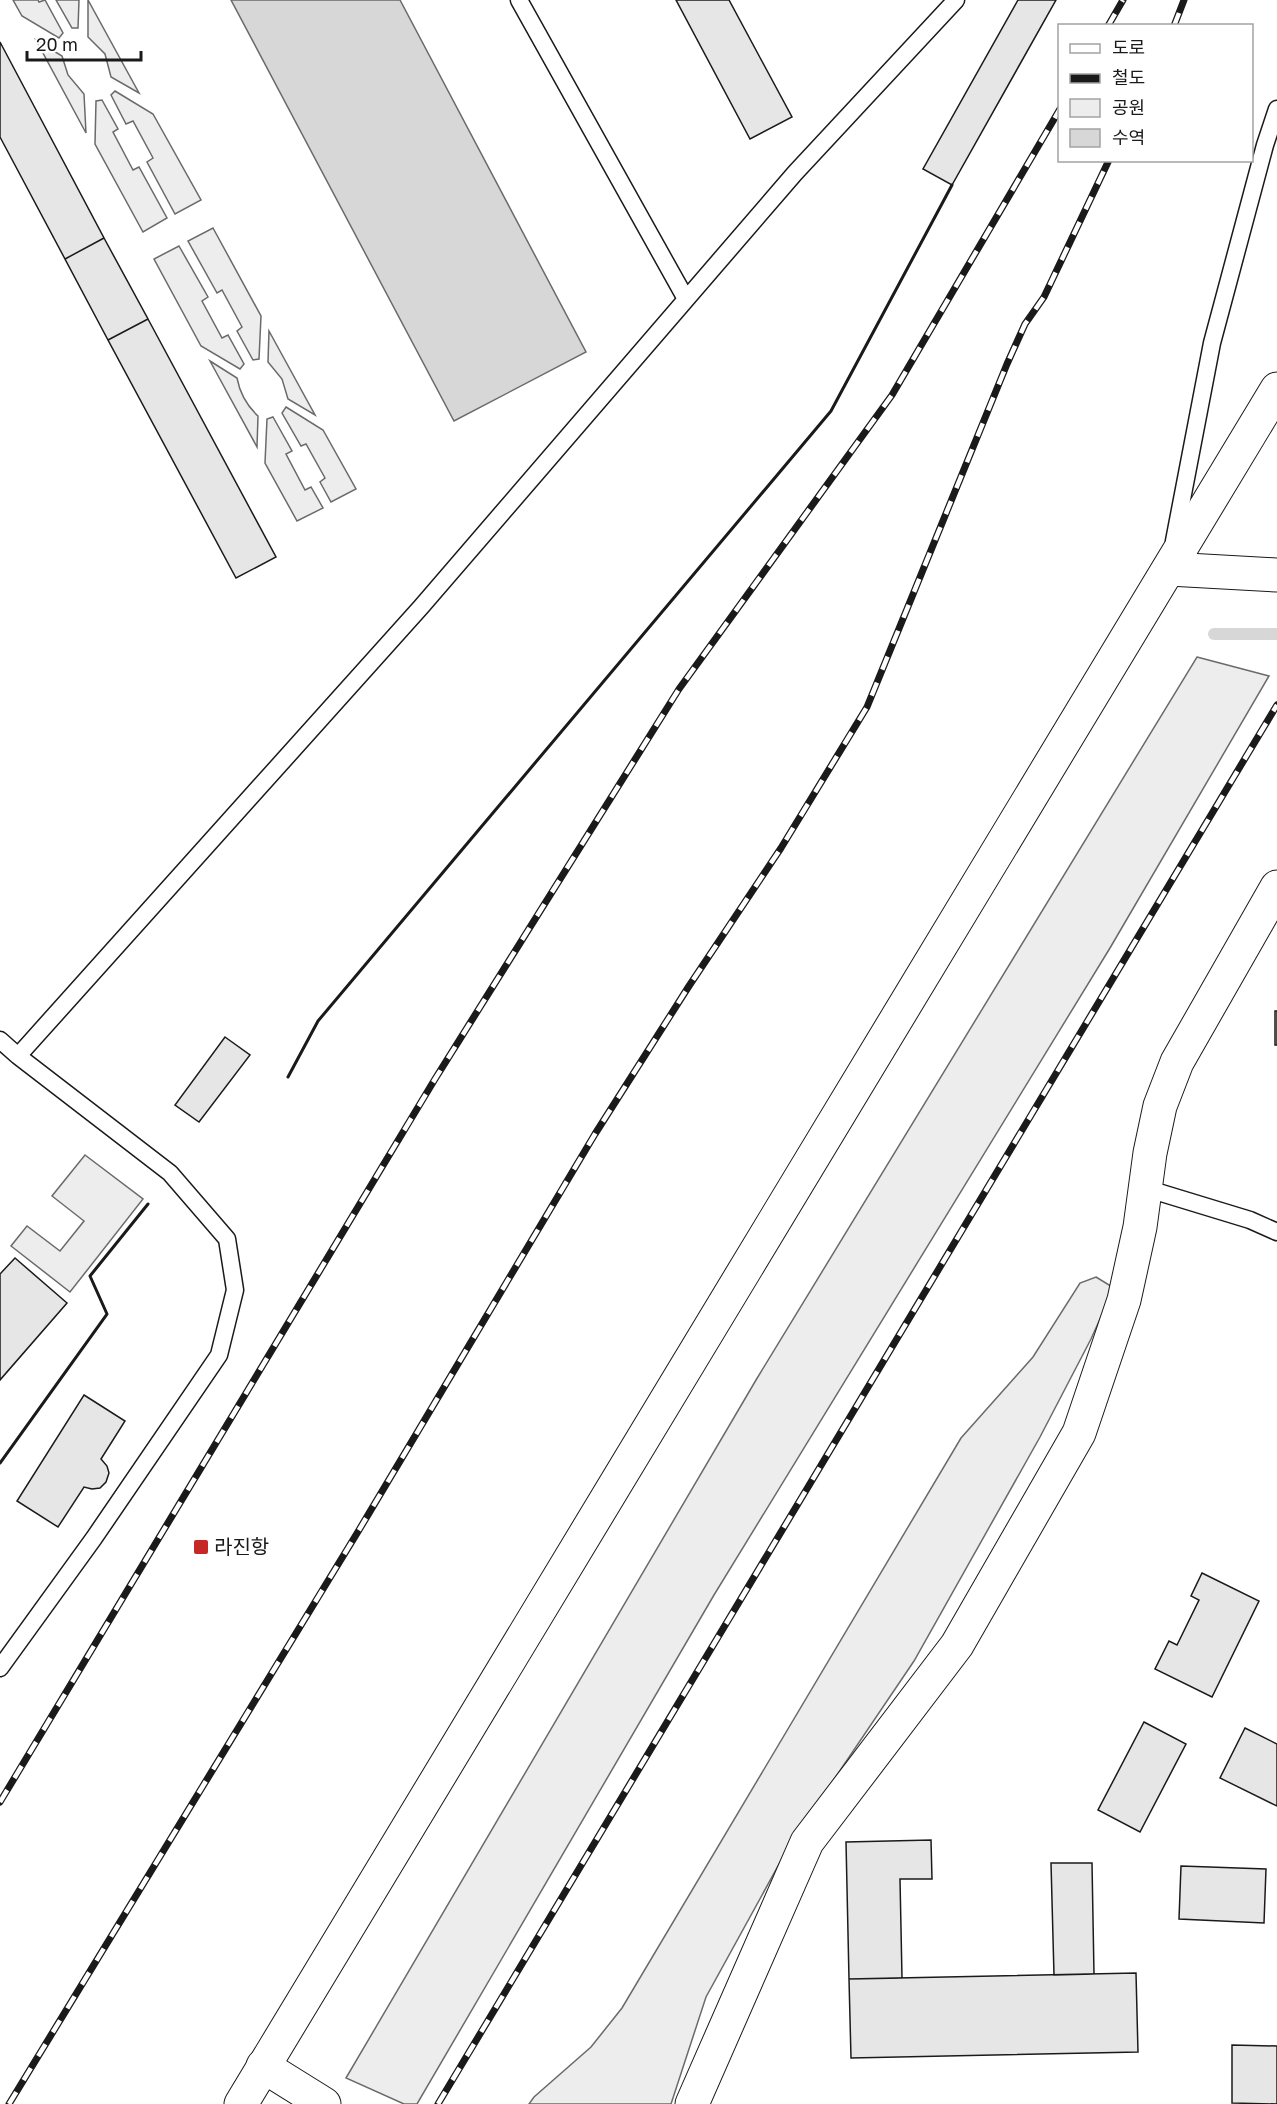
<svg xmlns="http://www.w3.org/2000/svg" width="1277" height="2104" viewBox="0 0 1277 2104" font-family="'Golos Text','Noto Sans KR',sans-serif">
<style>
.green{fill:#ededed;stroke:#6a6a6a;stroke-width:1.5}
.water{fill:#d7d7d7;stroke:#6a6a6a;stroke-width:1.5}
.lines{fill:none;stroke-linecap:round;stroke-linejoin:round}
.stream{stroke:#d7d7d7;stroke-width:12}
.building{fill:#e6e6e6;stroke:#1a1a1a;stroke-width:1.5}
.lane-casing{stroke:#1a1a1a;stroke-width:19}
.street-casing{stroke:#1a1a1a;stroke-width:35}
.secondary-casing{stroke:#1a1a1a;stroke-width:35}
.highway-casing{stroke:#1a1a1a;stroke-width:35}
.lane{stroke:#fff;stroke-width:16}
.street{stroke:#fff;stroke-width:33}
.secondary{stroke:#fff;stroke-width:33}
.highway{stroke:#fff;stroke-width:33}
.rail-casing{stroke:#1a1a1a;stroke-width:7}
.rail{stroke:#fff;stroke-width:4.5;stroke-dasharray:14;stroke-linecap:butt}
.wall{stroke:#1a1a1a;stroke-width:3}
.poi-dot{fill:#c62828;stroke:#fff;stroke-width:2}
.labels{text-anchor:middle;stroke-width:4.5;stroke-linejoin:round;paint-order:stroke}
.poi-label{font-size:20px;fill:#1a1a1a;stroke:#fff;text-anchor:start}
</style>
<rect width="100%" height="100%" fill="#fff"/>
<path class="green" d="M13 0H38L39 2 45 0 63 33 59 38 22 16Z
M56 0H79L78 28H72Z
M88 0 139 93 111 77 105 54 88 37Z
M36 40 62 56 68 75 84 94 86 133Z
M115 91 153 114 201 200 175 214 147 162 153 158 133 121 126 124 111 95Z
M102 100 118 129 113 132 133 170 139 167 167 218 143 232 95 144 96 101Z
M213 228 261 316 259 359 253 360 237 331 242 327 222 290 217 293 188 241Z
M179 246 208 297 202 301 222 338 228 335 244 364 240 369 201 346 154 259Z
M269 331 315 415 288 399 282 379 268 362Z
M210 361 237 378C240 394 246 405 258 416L257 447Z
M286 407 323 430 356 489 331 502 320 482 325 478 306 444 301 446 282 413Z
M273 417 292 451 286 454 305 490 311 487 323 508 297 521 265 463 267 419Z
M1197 657 1269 676 1110 948 714 1595 417 2104H404L346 2078 756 1380Z
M85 1155 143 1199 70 1292 11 1246 27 1226 60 1251 84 1221 52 1196Z
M1096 1277 1114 1288 1091 1339 1040 1437 914 1661 789 1846 706 1997 671 2104H529L534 2097 591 2047 622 2008 961 1438 1033 1357 1080 1283Z"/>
<path class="water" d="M231 0H400L586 352 454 421Z"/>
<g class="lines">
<path class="stream" d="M1214 634H1277"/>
</g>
<path class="building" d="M676 0H729L792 117 750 139Z
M1018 0H1056L952 185 923 169Z
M0 42 104 238 65 259 0 137Z
M104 238 148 319 108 340 65 259Z
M148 319 276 557 236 578 108 340Z
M1275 1011H1277V1045H1275Z
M225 1037 250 1055 199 1122 175 1105Z
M15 1258 67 1303 0 1380V1274Z
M84 1395 125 1421 101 1459 107 1466 109 1473 106 1482 100 1488 92 1489 84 1487 58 1527 17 1501Z
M1202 1573 1259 1601 1212 1697 1155 1669 1169 1641 1177 1645 1199 1600 1191 1596Z
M1144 1722 1186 1744 1140 1832 1098 1810Z
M1245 1728 1277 1744V1806L1220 1778Z
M931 1840 932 1879H900L902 1978 849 1979 846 1842Z
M1051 1863H1092L1094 1974 1054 1975Z
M1181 1866 1266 1869 1264 1923 1179 1919Z
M1136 1973 1138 2052 851 2058 849 1979Z
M1232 2045 1277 2046V2104L1232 2103Z"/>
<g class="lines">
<g class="lane-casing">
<path id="lane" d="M519 0 686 299
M1174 541 1212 343 1265 145 1277 109
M0 1040 18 1056 421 607 795 173 956 0
M1145 1188 1250 1220 1277 1232
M0 1668 94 1538 219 1355 235 1290 227 1239 170 1173 18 1056"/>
</g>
<g class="street-casing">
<path id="street" d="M263 2066 324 2104
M692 2104 807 1842 957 1645 1079 1433 1124 1300 1140 1227 1150 1153 1160 1106 1177 1062 1277 887"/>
</g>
<g class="secondary-casing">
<path id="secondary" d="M1169 569 1277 575"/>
</g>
<g class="highway-casing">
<path id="highway" d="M241 2104 1277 389"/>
</g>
<use href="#lane" class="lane"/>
<use href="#street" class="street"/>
<use href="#secondary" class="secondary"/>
<use href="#highway" class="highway"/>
<g class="rail-casing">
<path id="rail" d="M1108 26 1123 0
M1174 26 1184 0
M0 1802 435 1079 679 689 892 395 1060 109
M9 2104 359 1530 595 1134 689 986 781 848 867 707 1007 364 1025 324 1044 297 1109 160
M438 2104 1277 705"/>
</g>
<use href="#rail" class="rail"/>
<path class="wall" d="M288 1077 318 1021 831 411 952 185
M0 1463 107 1314 90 1276 148 1204"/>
</g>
<rect class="poi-dot" x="193" y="1539" width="16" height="16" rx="3"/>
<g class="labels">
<g class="poi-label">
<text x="214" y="1554">라진항</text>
</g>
</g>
<rect x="1058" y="24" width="195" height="138" fill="#ffffff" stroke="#a3a3a3" stroke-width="1.5"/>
<rect x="1070" y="44" width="30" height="9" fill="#ffffff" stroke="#a3a3a3" stroke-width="1.5"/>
<text x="1112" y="54" font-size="18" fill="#1a1a1a">도로</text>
<rect x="1070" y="74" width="30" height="9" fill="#1a1a1a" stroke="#a3a3a3" stroke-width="1.5"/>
<text x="1112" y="84" font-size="18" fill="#1a1a1a">철도</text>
<rect x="1070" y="99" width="30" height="18" fill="#ededed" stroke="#a3a3a3" stroke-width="1.5"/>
<text x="1112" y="114" font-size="18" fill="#1a1a1a">공원</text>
<rect x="1070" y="129" width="30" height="18" fill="#d7d7d7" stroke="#a3a3a3" stroke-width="1.5"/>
<text x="1112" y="144" font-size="18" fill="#1a1a1a">수역</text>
<path d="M27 51v9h114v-9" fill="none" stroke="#1a1a1a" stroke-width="3"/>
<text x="36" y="51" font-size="18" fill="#1a1a1a" stroke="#ffffff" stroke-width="4.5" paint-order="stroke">20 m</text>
</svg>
